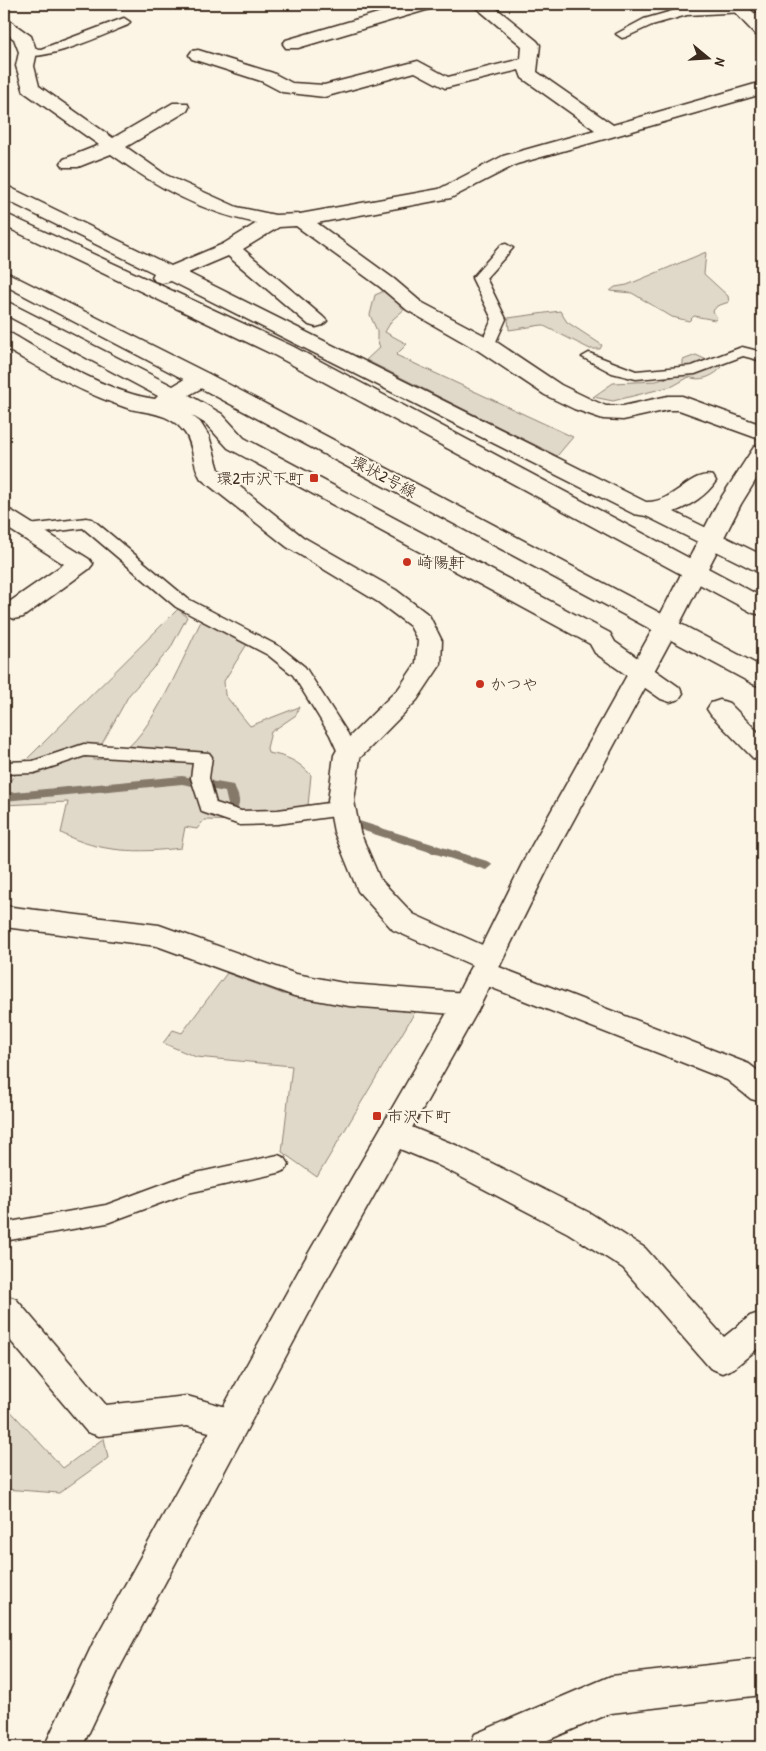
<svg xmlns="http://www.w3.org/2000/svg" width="766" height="1751" viewBox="0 0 766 1751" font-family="'Patrick Hand','Klee One',sans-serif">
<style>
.green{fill:#e0d8c8;stroke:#8e8173}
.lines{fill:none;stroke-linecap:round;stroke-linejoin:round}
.stream{fill:#85796b;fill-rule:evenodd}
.lane-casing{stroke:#3b2a1e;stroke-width:3}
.street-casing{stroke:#3b2a1e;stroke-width:3}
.secondary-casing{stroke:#3b2a1e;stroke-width:3}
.primary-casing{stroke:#3b2a1e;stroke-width:3}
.lane{fill:#fcf5e5;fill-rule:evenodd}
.street{fill:#fcf5e5;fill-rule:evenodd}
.secondary{fill:#fcf5e5;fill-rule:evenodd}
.primary{fill:#fcf5e5;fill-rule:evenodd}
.poi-dot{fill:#c8321e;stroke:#fcf5e5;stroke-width:2}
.labels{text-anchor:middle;stroke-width:4;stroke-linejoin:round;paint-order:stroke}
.street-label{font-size:16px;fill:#3b2a1e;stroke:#fcf5e5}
.poi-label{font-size:16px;fill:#3b2a1e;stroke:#fcf5e5;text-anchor:start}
</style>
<rect width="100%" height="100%" fill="#fcf5e5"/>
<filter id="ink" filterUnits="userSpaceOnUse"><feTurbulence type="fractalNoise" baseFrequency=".02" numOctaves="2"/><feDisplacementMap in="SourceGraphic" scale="10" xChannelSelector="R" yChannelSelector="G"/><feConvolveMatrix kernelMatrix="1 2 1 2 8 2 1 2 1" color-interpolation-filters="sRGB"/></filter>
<g filter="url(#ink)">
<path class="green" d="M706 252 704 274 728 296 729 302 717 306 713 311 717 318 715 320 694 316 689 321 672 317 632 293 610 291 615 287 627 285Z
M389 289 407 307 392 320 385 332 407 344 396 355 573 437 557 456 366 360 380 347 377 340V331L370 315 375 295Z
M560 311 567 322 602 345 600 349H590L542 325 509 330 508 318Z
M696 355 722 367C714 376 701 382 689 377L673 386 613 401 593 397 613 383 656 381 683 374V360Z
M178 609 187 617 170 649 129 695 93 760C100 759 110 759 116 756 151 739 186 651 204 615L249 641 224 681 225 695 250 726 299 707 296 715 271 732 267 748 268 753C287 756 298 761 311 775L308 806 246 821 204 820 197 829 185 827 181 848C139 853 100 853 61 833L68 802 4 805V780H11L25 761Z
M227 973 283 994 348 1002 390 1001 415 1012 317 1177 282 1152 292 1066 196 1057 163 1043 173 1030 182 1033Z
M4 1404 63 1468 104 1438 108 1458 59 1493 4 1489Z"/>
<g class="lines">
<path class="stream" d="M182 776 233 785C237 792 242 801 237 809H229L225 792 182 784 4 801V793Z
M359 821 490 862 492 865 486 870 355 828 353 825 355 822Z"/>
<g class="lane-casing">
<path id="lane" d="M741 5 745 6V12L687 15 652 25 626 37 622 38 616 34 644 19 686 7Z
M124 18 130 22 128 25C110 32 36 67 22 52L28 48 41 49Z
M506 244 513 248 486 278 506 319 494 346 487 350 480 346 492 319 472 278 501 245Z
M742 347 762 352V361L743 356 695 374 636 379 612 373 582 357 589 353 636 371 692 366Z
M86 518 92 519 188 599 280 647 305 667 348 734 356 755 353 759 347 761 341 759 330 735 293 675 268 655 176 607 83 528 29 535 23 534 21 530 23 526 29 525Z
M84 744 209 753 212 757 209 778 216 803 241 811 278 810 343 801 349 803 352 808 349 813 343 815 278 824 240 825 202 812 191 778 193 763 85 756 34 773 4 774V762L33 761Z
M278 1155 285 1158 289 1164 285 1170 278 1173 188 1193 107 1223 4 1241V1223L106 1205 187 1175Z"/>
</g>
<g class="street-casing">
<path id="street" d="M409 4H436L433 8 298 48H286L283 44 286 40Z
M472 4H491L537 41 540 45 537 72 613 125 762 82V94L517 164 451 198 317 223 394 279 421 302 495 341 561 385 590 399 606 406H623L668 396H682L762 425V440L679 410H668L623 420 603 419 574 409 545 395 479 351 407 310 380 287 296 226 279 227 243 249 323 317 327 321 323 325 316 327 309 325 228 256 188 273 646 502C675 503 690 470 713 476L716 481C707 495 690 506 674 512L762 555V573L754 570 646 516 634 514 171 281 162 283 155 281 152 277 154 273 4 199V186L11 188 171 266 223 244 257 223C201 212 157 187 111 154L78 167H64L61 163 64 159 99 145 24 92 16 66 19 52 14 39 4 32V20L10 21 31 36 37 52 34 66 39 86 113 138 173 103H187L189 107 187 111 126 147 166 175 237 207 275 215 300 214 439 189 503 156 595 130 522 78 519 70 445 88 415 72 324 97 282 92 261 81 192 59 189 55 192 51 198 50 273 73 292 83 324 85 418 61 448 77 521 59 522 46Z
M762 11V22L752 25 746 24 743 20 746 16Z
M4 300 173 386C185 379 195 371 209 374L212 379 209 384 189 395 222 414 244 438 610 633 615 642 679 687 683 693 679 699 670 702 661 699 595 653 590 644 228 448 206 424 191 415 200 422 209 436 219 470 303 537 396 590 429 615 442 641 441 664 417 700 360 758 354 801 360 832 380 879 413 914 498 952 502 960 499 967 749 1064 762 1074V1102L751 1099 727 1080 472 980 468 972 472 965 393 930 358 891 334 832 328 801 334 755 338 748 399 688 416 663 418 641 410 626 378 602 287 547 201 479C192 465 194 445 185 433 169 411 147 414 127 408 84 394 43 370 4 348V333L12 334C53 358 108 393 155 399L158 396 4 314Z
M4 509 12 511 89 559 93 564 89 569 23 617 14 619 4 614 5 605 64 564 4 526Z
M720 700 729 703 762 736V761L753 758 711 715 707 709 711 703Z
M4 906 159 925 296 974 349 984 467 993 477 996 481 1004 477 1012 467 1015 349 1006 294 996 157 946 4 927Z
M394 1120 458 1146 590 1213 645 1248 724 1337 750 1316 762 1312V1345L734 1368 722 1373 710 1368 623 1268 568 1233 436 1164 383 1142 379 1133 383 1124Z
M4 1295 16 1299 106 1405 187 1396 244 1412 249 1423 244 1434 232 1438 187 1426 99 1436 87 1432 4 1333Z
M762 1659V1695L611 1713 532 1747H469L475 1734 611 1676Z"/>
</g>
<g class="secondary-casing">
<path id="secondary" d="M727 4H745L762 21V36L756 35Z
M762 445V470L741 504 678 627 554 856 477 1012 326 1281 120 1667 82 1747H44L94 1641 304 1261 455 999 526 856 654 627 717 504 754 447Z"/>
</g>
<g class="primary-casing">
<path id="primary" d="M4 213 292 346 762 597V615L753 613 276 356 4 226Z
M4 271 209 374 762 667V687L753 684 193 384 4 285Z"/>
</g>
<use href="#lane" class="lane"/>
<use href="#street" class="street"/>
<use href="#secondary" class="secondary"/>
<use href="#primary" class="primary"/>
</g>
</g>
<g class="poi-dot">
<rect x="309" y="473" width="10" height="10" rx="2.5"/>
<circle cx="407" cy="562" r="5"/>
<circle cx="480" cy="684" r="5"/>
<rect x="372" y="1111" width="10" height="10" rx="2.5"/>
</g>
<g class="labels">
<g class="street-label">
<text transform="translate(384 476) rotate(28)" y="6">環状2号線</text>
</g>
<g class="poi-label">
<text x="304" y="484" text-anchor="end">環2市沢下町</text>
<text x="417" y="568">崎陽軒</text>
<text x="490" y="690">かつや</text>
<text x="387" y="1122">市沢下町</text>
</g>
</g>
<rect width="766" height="1751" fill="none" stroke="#fcf5e5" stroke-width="20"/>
<rect x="10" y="10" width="746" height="1731" fill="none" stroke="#3b2a1e" stroke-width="2" filter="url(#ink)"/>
<g transform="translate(708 58) rotate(108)" stroke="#fcf5e5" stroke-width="4" paint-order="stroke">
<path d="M0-4L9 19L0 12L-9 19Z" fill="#3b2a1e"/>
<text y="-8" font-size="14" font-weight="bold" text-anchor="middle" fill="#3b2a1e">N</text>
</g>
</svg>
